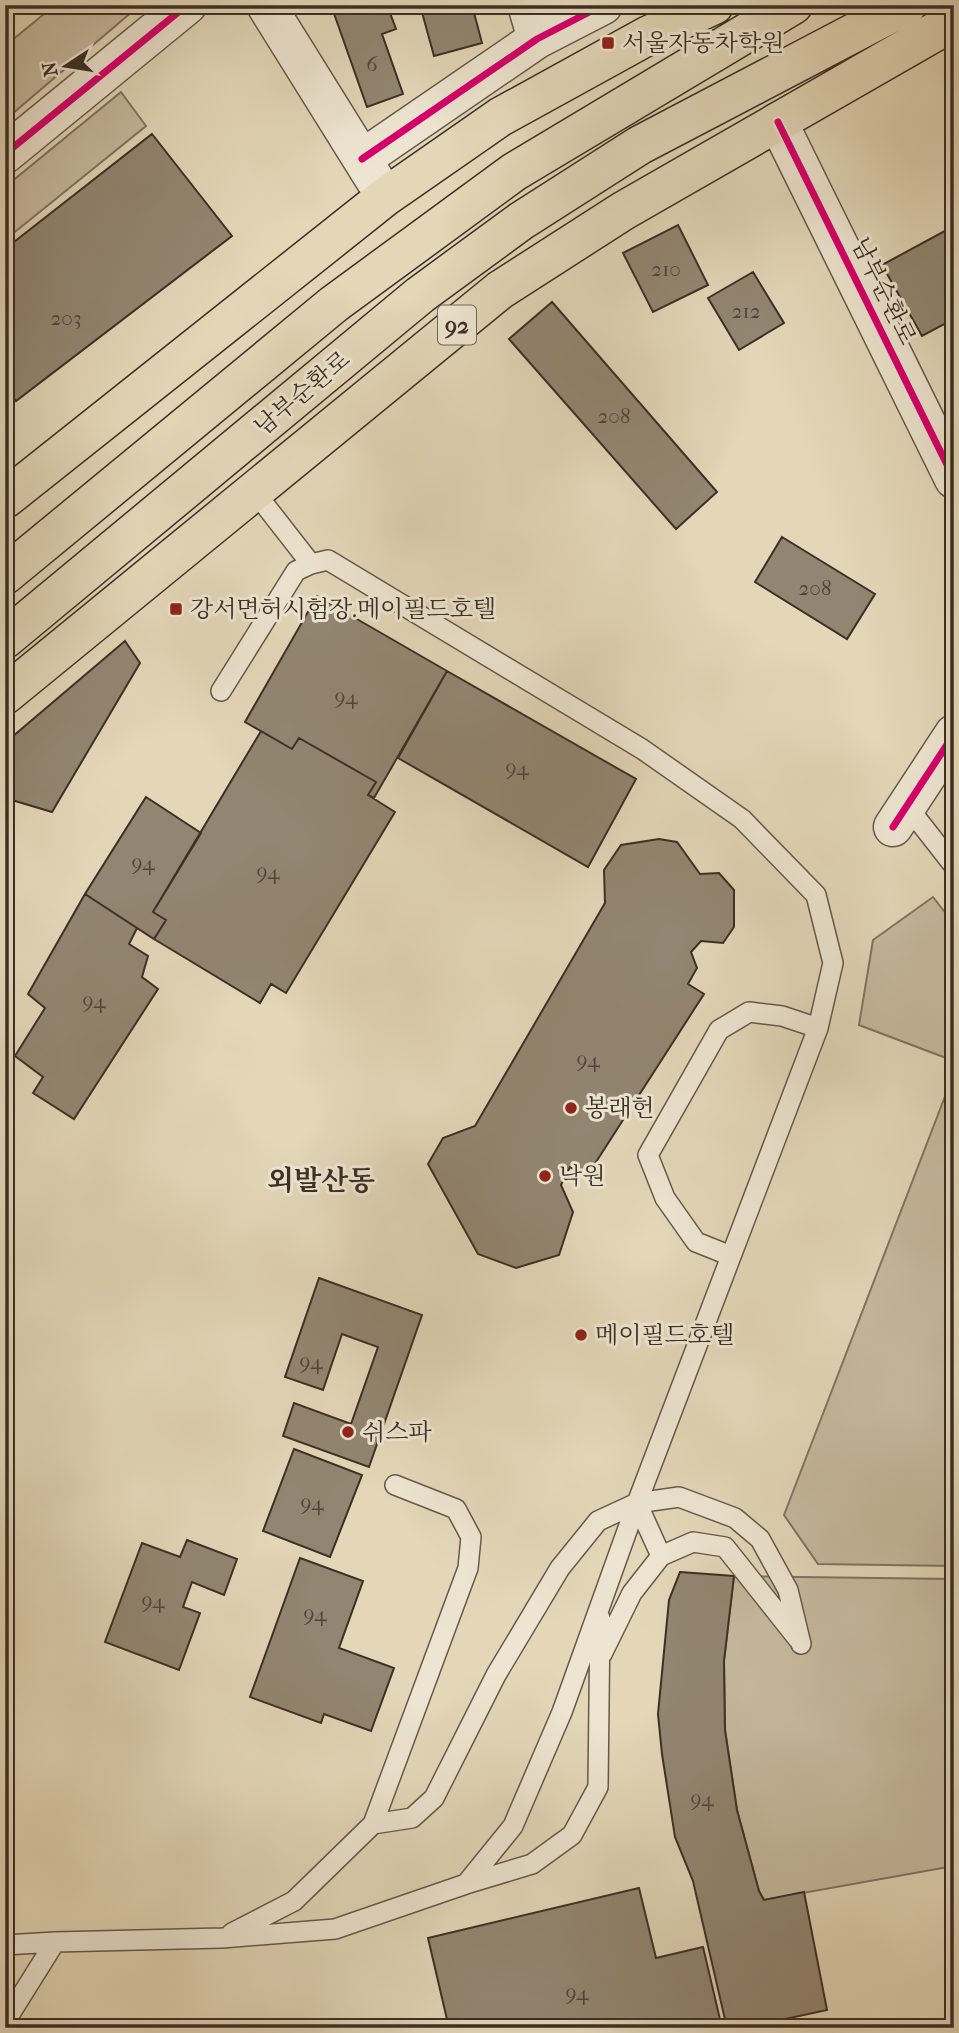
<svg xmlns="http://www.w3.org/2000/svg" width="959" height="2033" viewBox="0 0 959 2033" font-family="'IM FELL French Canon','Noto Serif KR',serif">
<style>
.green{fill:#c6ba9f;stroke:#807463;stroke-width:2}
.building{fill:#928672;stroke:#3b2f27;stroke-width:2}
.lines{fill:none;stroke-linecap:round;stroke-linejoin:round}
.lane-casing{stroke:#65594b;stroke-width:22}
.street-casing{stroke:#65594b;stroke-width:41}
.primary-casing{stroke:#3b2f27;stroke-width:41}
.lane{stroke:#ede5d1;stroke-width:19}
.street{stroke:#ede5d1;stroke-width:38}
.primary{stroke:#e3d7b8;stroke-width:38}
.cycleway-casing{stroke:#ede5d1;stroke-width:11}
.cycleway{stroke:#d6006c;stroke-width:7}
.poi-dot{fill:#8f2418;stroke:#ede5d1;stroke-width:2.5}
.labels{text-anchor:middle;stroke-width:6;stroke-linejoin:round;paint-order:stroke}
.number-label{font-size:21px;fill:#51453a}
.shield{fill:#ede5d1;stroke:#70665a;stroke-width:2}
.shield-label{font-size:23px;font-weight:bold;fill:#3b2f27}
.poi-label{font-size:24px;fill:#3b2f27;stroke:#ede5d1;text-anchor:start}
.street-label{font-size:24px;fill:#3b2f27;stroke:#ede5d1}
.quarter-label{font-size:28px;font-weight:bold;fill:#3b2f27;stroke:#ede5d1}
</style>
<rect width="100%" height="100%" fill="#e3d7b8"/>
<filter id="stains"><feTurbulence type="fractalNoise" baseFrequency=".00286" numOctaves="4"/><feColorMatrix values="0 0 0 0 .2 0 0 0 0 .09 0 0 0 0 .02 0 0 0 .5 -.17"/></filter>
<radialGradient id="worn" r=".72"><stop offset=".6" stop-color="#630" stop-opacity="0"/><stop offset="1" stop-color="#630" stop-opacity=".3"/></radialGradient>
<path class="green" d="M55 5H140L5 120V46Z
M121 92 146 126 5 240V187Z
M933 897 954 924V1061L859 1025 873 940Z
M954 1073V1566L818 1564 784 1515Z
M734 1576 954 1579V1866L764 1900 759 1891 737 1810 725 1730 724 1661Z"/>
<path class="building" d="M331 5H387L396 29 382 34 403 94 367 107Z
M420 5H472L482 43 434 56Z
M152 134 232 236 16 401 5 387V249Z
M678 225 708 285 653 312 623 253Z
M954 226V319L922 336 882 265Z
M753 272 784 323 739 350 708 298Z
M552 302 717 492 676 529 509 339Z
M782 537 875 594 847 639 755 582Z
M317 596 447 671 374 798 368 795 376 782 299 738 292 749 245 722Z
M125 641 140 663 52 812 5 798V743Z
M447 671 636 779 588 867 398 758Z
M261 731 292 749 299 738 376 782 368 795 395 812 286 993 271 984 260 1003 154 939 166 920 153 912Z
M146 797 201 833 153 912 166 920 154 939 85 894Z
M659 839 677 842 700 874 719 873 734 890V927L723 943 701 941 691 952 697 968 688 984 704 994 587 1176 570 1167 561 1185 573 1212 559 1255 516 1268 478 1254 428 1164 443 1138 475 1126 605 903 604 870 621 845Z
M85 894 137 928 129 944 148 956 142 977 158 989 74 1119 33 1093 43 1077 15 1056 45 1008 28 994Z
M319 1278 422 1315 369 1467 283 1436 294 1403 351 1424 378 1347 342 1334 323 1390 285 1377Z
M294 1449 362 1475 330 1557 263 1531Z
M187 1540 237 1559 224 1595 192 1582 183 1607 200 1613 179 1670 105 1642 142 1543 180 1557Z
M300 1558 363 1581 339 1648 394 1668 371 1731 324 1714 321 1723 250 1697Z
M680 1572 734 1576 724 1661 725 1730 737 1810 759 1891 764 1900 804 1892 827 2010 744 2028H727L693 1881 675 1837 662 1754 658 1714 669 1600Z
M639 1888 656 1958 703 1947 722 2028H449L428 1938Z"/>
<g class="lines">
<g class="lane-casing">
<path id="lane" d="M254 491 311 564
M907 806 954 866
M731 1256 696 1242 665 1198 648 1155 719 1030 749 1012 782 1016 818 1028
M637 1503 661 1556
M602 1654 632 1593 661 1556 693 1542 725 1547 798 1639
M373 1824 468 1568 471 1537 456 1509 395 1485
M466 1884 532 1864 572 1835 598 1787 600 1618
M232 1933 294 1901 373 1824 412 1818 434 1798 496 1675 560 1568 598 1521 637 1503 679 1497 735 1518 760 1539 788 1590 801 1644
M5 1945 55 1942
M5 2022 55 1942 222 1938 335 1929 466 1884 513 1826 562 1712 637 1503 818 1028 833 963 816 895 742 819 642 749 328 560 311 564 296 571 221 691"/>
</g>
<g class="street-casing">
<path id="street" d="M266 5 375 180
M527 5 537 39
M778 122 954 479
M5 154 187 5
M362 159 537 39 603 5
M893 827 954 734"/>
</g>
<g class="primary-casing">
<path id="primary" d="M5 499 385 197 500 117 649 35 714 5
M5 575 334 304 514 172 793 5
M5 639 420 295 521 221 640 145 907 5
M5 695 500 290 623 211 954 21"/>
</g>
<use href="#lane" class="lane"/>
<use href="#street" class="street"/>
<use href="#primary" class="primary"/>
<g class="cycleway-casing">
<path id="cycleway" d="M778 122 954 479
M5 154 187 5
M362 159 537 39 603 5
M893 827 954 734"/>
</g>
<use href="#cycleway" class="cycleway"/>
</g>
<g class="poi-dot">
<rect x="601" y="36" width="14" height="14" rx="3.5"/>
<rect x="169" y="602" width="14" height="14" rx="3.5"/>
<circle cx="571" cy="1108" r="7"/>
<circle cx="545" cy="1176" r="7"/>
<circle cx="581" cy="1335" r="7"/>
<circle cx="348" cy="1432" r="7"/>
</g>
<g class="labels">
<g class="number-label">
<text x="372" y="71">6</text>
<text x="666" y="276">210</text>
<text x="746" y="318">212</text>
<text x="66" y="325">203</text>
<text x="614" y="423">208</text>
<text x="815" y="595">208</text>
<text x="346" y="704">94</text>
<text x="517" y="775">94</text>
<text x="143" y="870">94</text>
<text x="268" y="879">94</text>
<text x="94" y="1008">94</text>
<text x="588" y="1067">94</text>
<text x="311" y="1369">94</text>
<text x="312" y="1510">94</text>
<text x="153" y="1608">94</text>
<text x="315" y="1621">94</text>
<text x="702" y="1806">94</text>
<text x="577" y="2000">94</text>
</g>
<rect class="shield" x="438" y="305.5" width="38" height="39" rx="5"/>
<g class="shield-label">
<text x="457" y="333">92</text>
</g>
<g class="poi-label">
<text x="622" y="51">서울자동차학원</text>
<text x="190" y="617">강서면허시험장.메이필드호텔</text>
<text x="585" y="1116">봉래헌</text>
<text x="559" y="1184">낙원</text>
<text x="595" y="1343">메이필드호텔</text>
<text x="362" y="1440">쉬스파</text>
</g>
<g class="street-label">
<text transform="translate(884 291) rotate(64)" y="8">남부순환로</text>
<text transform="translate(302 393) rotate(-40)" y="8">남부순환로</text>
</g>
<g class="quarter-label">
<text x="321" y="1190">외발산동</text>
</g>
</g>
<rect width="959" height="2033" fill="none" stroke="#e3d7b8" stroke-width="28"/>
<rect x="7" y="7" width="945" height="2019" fill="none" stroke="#3b2f27" stroke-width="3.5"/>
<rect x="14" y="14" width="931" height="2005" fill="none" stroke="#3b2f27" stroke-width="2"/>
<g transform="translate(66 66) rotate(258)" stroke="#ede5d1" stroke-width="5" paint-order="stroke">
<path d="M0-5L12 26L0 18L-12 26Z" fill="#3b2f27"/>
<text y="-10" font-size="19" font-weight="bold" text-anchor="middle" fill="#3b2f27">N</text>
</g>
<rect width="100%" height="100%" filter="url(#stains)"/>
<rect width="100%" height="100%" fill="url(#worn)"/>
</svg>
